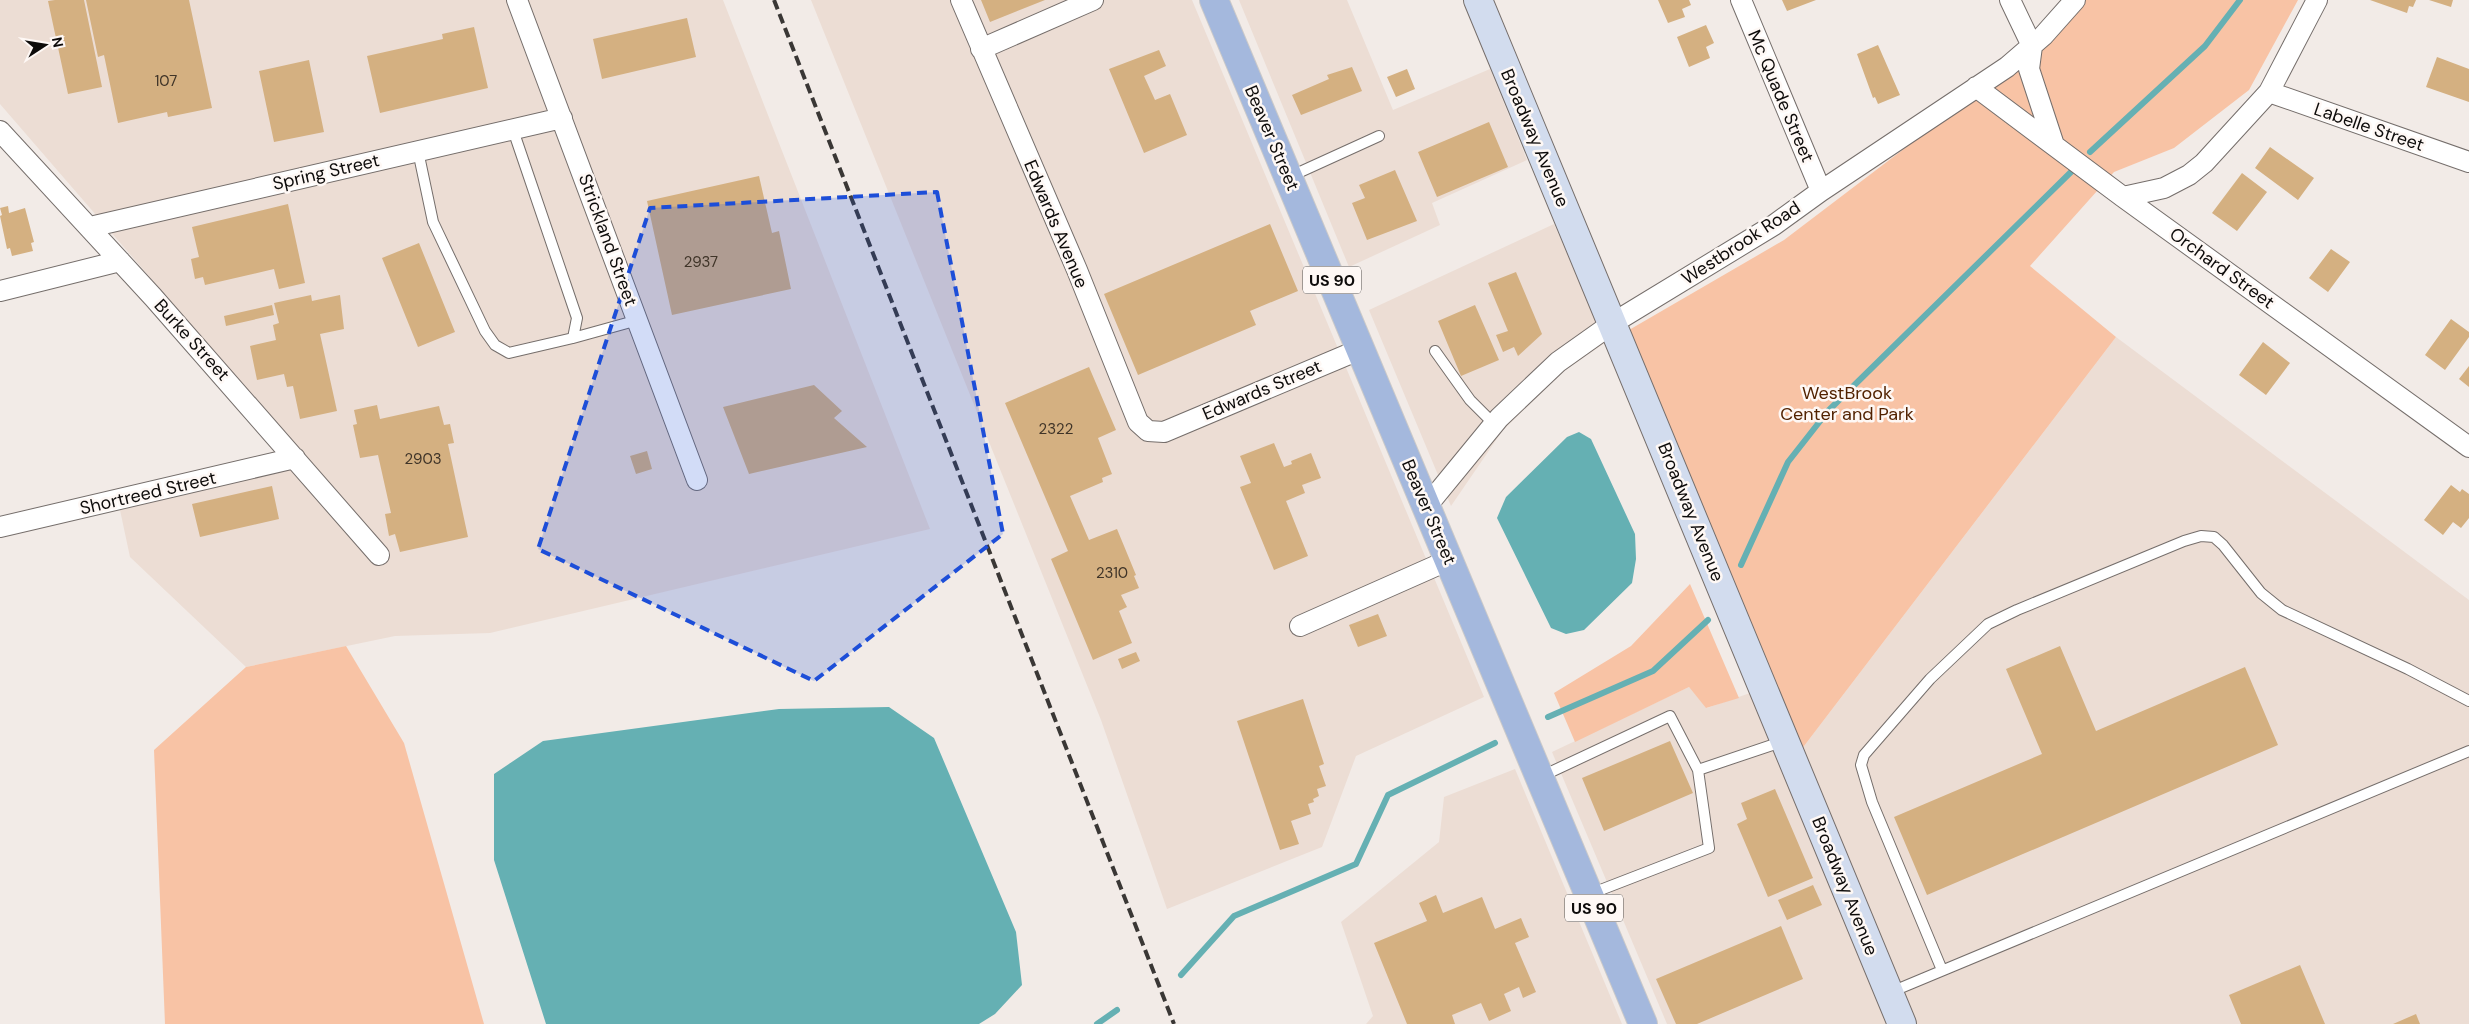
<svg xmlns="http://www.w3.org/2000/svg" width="2469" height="1024" viewBox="0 0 2469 1024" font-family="'DM Sans',sans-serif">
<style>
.built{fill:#ecddd4}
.green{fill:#f8c3a5}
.water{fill:#65b0b3}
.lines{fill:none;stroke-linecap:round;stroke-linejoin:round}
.stream{stroke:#65b0b3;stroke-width:6}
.building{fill:#d4b081}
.lane-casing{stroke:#756e6b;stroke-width:12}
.street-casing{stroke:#756e6b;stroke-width:22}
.secondary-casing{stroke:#756e6b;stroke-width:30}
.primary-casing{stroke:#cac9c9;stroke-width:30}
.lane{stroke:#fff;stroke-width:10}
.street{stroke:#fff;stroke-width:20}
.secondary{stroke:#d2dcee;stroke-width:28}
.primary{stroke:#a4b8dd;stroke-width:28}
.rail{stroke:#3a3735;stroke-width:4;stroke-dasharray:10 5;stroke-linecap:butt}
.marked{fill:#1d4ed8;fill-opacity:0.2;stroke:#1d4ed8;stroke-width:4;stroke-dasharray:10 6;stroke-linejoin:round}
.labels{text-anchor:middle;stroke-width:5;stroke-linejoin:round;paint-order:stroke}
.number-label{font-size:15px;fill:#3f3428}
.shield{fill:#fef8f5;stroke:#555250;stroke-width:1}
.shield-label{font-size:16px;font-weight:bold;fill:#0d0b0a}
.street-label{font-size:18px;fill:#0d0b0a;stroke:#fef8f5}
.park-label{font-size:18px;fill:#522200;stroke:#fef8f5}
</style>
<rect width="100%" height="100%" fill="#f2ebe7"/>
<path class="built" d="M0 0H723L930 529 490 633 395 636 246 667 130 557 120 510 286 471 308 460 0 104Z
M811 0H1192L1484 697 1356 756 1322 847 1167 909 1101 720Z
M1239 0H1347L1393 110 1490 69 1527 160 1432 203 1440 225 1349 267Z
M1554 224 1606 342 1563 372 1503 430 1451 506 1369 310Z
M2116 337 2469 600V1024H1914L1801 750Z
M1689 687 1707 708 1753 692 1890 1024H1667L1552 752Z
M1515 769 1622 1024H1366L1373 1016 1341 922 1439 842 1444 797Z"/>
<path class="green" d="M2086 0H2298L2249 90 2174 148 2114 172 2030 266 2116 337 1801 750 1629 330 1784 240 1938 123 2034 55Z
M1690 584 1739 698 1706 708 1689 687 1575 742 1554 693 1631 646Z
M346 646 404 743 484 1024H165L154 750 246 667Z"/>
<path class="water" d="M1579 432 1591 439 1635 534 1636 559 1632 583 1584 630 1566 634 1551 628 1497 518 1506 497 1567 437Z
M889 707 934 738 1016 932 1022 985 995 1014 979 1024H546L494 860V774L543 741 779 709Z"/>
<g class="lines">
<path class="stream" d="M2090 152 2205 46 2240 0
M1741 565 1788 462 1828 411 2072 171
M1548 717 1653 671 1708 620
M1181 975 1234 916 1356 864 1388 795 1495 743
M1097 1024 1117 1010"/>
</g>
<path class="building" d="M55 0H84L102 87 68 94 48 1Z
M86 0H189L212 108 168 117 167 112 118 123 104 55 98 57Z
M981 0H1045L990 22Z
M1658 0H1689L1691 5 1682 9 1685 17 1668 23Z
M1782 0H1816L1787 11Z
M2370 0H2416L2413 7 2409 6 2407 13Z
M2429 0H2453L2451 7Z
M687 18 696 57 602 79 593 39Z
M1706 25 1714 43 1706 47 1710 58 1689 67 1677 37Z
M474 27 488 88 380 113 367 56 443 39 442 34Z
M1878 45 1900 95 1878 104 1875 97 1873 98 1857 54Z
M1159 50 1166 66 1144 76 1155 100 1170 94 1187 135 1144 153 1109 69Z
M2437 57 2469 69V102L2426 87Z
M309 60 324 132 274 142 259 71Z
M1352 67 1362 91 1301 115 1292 95 1329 79 1327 75Z
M1407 69 1415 89 1396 97 1387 77Z
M1489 122 1508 167 1437 197 1418 152Z
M2270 147 2314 178 2298 200 2255 168Z
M1395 170 1417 221 1367 240 1352 203 1365 198 1359 185Z
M2242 173 2267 192 2237 231 2212 213Z
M759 176 772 233 779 231 791 289 672 315 647 201Z
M288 204 305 283 279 289 274 269 205 285 203 277 195 279 191 259 199 257 192 227Z
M8 206 9 213 25 208 34 242 31 243 33 251 12 256 10 248 7 249 0 216 2 215 0 208Z
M1270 224 1298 291 1250 311 1256 325 1138 375 1104 294Z
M419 243 455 332 418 347 382 258Z
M2331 249 2350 262 2328 292 2309 278Z
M1516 272 1542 334 1518 356 1514 347 1503 352 1496 335 1508 331 1488 283Z
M311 295 312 301 340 295 344 329 320 334 337 411 300 419 293 386 287 387 284 374 257 380 250 346 276 340 273 325 279 323 274 303Z
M272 305 274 315 226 326 224 316Z
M1475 305 1499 360 1461 376 1438 321Z
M2451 319 2469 332V337L2445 370 2425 355Z
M2263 342 2290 363 2266 395 2239 375Z
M2469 366V387L2459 379Z
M1089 367 1116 430 1098 438 1112 474 1102 478 1103 482 1070 496 1089 540 1117 529 1136 575 1134 576 1139 588 1121 595 1127 607 1119 611 1132 643 1093 660 1051 559 1068 551 1005 403Z
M814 385 842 411 834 418 867 447 749 474 723 407Z
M377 405 380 419 439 406 444 425 450 424 454 443 448 444 468 537 400 552 395 534 389 536 385 514 391 513 378 455 360 458 353 425 357 424 354 410Z
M1274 443 1284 467 1292 464 1291 461 1311 453 1321 478 1302 485 1305 493 1286 501 1308 556 1274 570 1240 487 1251 483 1240 456Z
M647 451 652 469 636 474 630 456Z
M2451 485 2460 492 2462 489 2469 494V518L2461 528 2453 522 2443 535 2424 520Z
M272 486 279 519 200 537 192 504Z
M1378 614 1387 636 1358 647 1349 625Z
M2060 646 2096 731 2245 667 2278 745 1927 895 1894 817 2042 754 2006 669Z
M1136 652 1140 661 1122 669 1118 659Z
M1303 699 1324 764 1319 766 1326 786 1317 789 1319 796 1313 799 1314 802 1308 804 1311 814 1291 821 1299 844 1280 850 1237 721Z
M1670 741 1693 793 1604 831 1582 778Z
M1775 789 1813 878 1768 897 1737 824 1747 819 1741 803Z
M1813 885 1822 905 1787 920 1778 900Z
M1436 895 1443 913 1482 897 1495 929 1521 918 1529 937 1515 943 1536 992 1523 998 1519 987 1504 994 1511 1011 1489 1021 1481 1003 1452 1015 1455 1024H1407L1374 943 1427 921 1419 903Z
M1781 926 1803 979 1697 1024H1676L1656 979Z
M2300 965 2325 1024H2241L2229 995Z
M2416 1014 2420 1024H2393Z"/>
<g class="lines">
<g class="lane-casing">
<path id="lane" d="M418 151 433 222 485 331 495 345 509 353 573 338 577 318 513 130
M1289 177 1379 136
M573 338 638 320
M1435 351 1470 400 1494 424
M1540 777 1670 716 1698 770
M1590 894 1709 848 1698 770 1784 741
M1942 970 1872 802 1861 765 1864 755 1930 679 1988 624 2017 610 2184 541 2201 536 2214 537 2223 545 2261 593 2282 610 2408 669 2469 701
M1891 992 2469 751"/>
</g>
<g class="street-casing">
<path id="street" d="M517 0 697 480
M961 0 1077 270 1138 422 1148 431 1164 432 1361 349
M1741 0 1821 191
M2010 0 2032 46 2029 69 2054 145
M981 49 1093 0
M1976 87 2123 197 2469 447
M2269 92 2469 162
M0 131 153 297 379 555
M2123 197 2164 188 2189 175 2204 163 2269 92 2317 0
M90 227 562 118
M0 291 120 261
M1426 507 1499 418 1558 362 1613 323 1774 225 1821 191 2007 67 2043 36 2075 0
M0 527 295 458
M1300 626 1449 560"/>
</g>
<g class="secondary-casing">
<path id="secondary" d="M1478 0 1902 1024"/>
</g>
<g class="primary-casing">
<path id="primary" d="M1214 0 1643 1024"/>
</g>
<use href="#lane" class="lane"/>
<use href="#street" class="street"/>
<use href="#secondary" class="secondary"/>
<use href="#primary" class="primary"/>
<path class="rail" d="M774 0 1174 1024"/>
</g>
<path class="marked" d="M937 192 1003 534 814 681 538 549 650 208Z"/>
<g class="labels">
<g class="number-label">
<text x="166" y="86">107</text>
<text x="701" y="267">2937</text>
<text x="1056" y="434">2322</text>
<text x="423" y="464">2903</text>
<text x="1112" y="578">2310</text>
</g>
<g class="shield">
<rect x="1303" y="266.5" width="58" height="27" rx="4"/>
<rect x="1565" y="894.5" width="58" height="27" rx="4"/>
</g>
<g class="shield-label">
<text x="1332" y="286">US 90</text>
<text x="1594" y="914">US 90</text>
</g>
<g class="street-label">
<text transform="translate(1781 96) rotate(67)" y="6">Mc Quade Street</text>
<text transform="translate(2369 127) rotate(19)" y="6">Labelle Street</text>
<text transform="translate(1272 138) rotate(67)" y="6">Beaver Street</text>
<text transform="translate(1535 138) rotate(67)" y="6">Broadway Avenue</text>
<text transform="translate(326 172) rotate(-13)" y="6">Spring Street</text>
<text transform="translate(1056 224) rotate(67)" y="6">Edwards Avenue</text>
<text transform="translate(608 240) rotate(70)" y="6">Strickland Street</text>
<text transform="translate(1741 243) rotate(-33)" y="6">Westbrook Road</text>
<text transform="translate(2222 268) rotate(36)" y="6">Orchard Street</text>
<text transform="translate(192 340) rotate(48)" y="6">Burke Street</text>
<text transform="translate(1262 390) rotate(-23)" y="6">Edwards Street</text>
<text transform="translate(148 493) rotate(-13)" y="6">Shortreed Street</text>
<text transform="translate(1429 512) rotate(67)" y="6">Beaver Street</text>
<text transform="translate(1691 512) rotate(68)" y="6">Broadway Avenue</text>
<text transform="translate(1845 886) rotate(68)" y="6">Broadway Avenue</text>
</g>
<g class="park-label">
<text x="1847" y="399">WestBrook<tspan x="1847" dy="21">Center and Park</tspan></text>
</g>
</g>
<g transform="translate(45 45) rotate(78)" stroke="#fef8f5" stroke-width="4" paint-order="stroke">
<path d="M0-4L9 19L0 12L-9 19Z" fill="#0d0b0a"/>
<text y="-8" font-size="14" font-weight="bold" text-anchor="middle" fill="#0d0b0a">N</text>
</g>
</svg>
